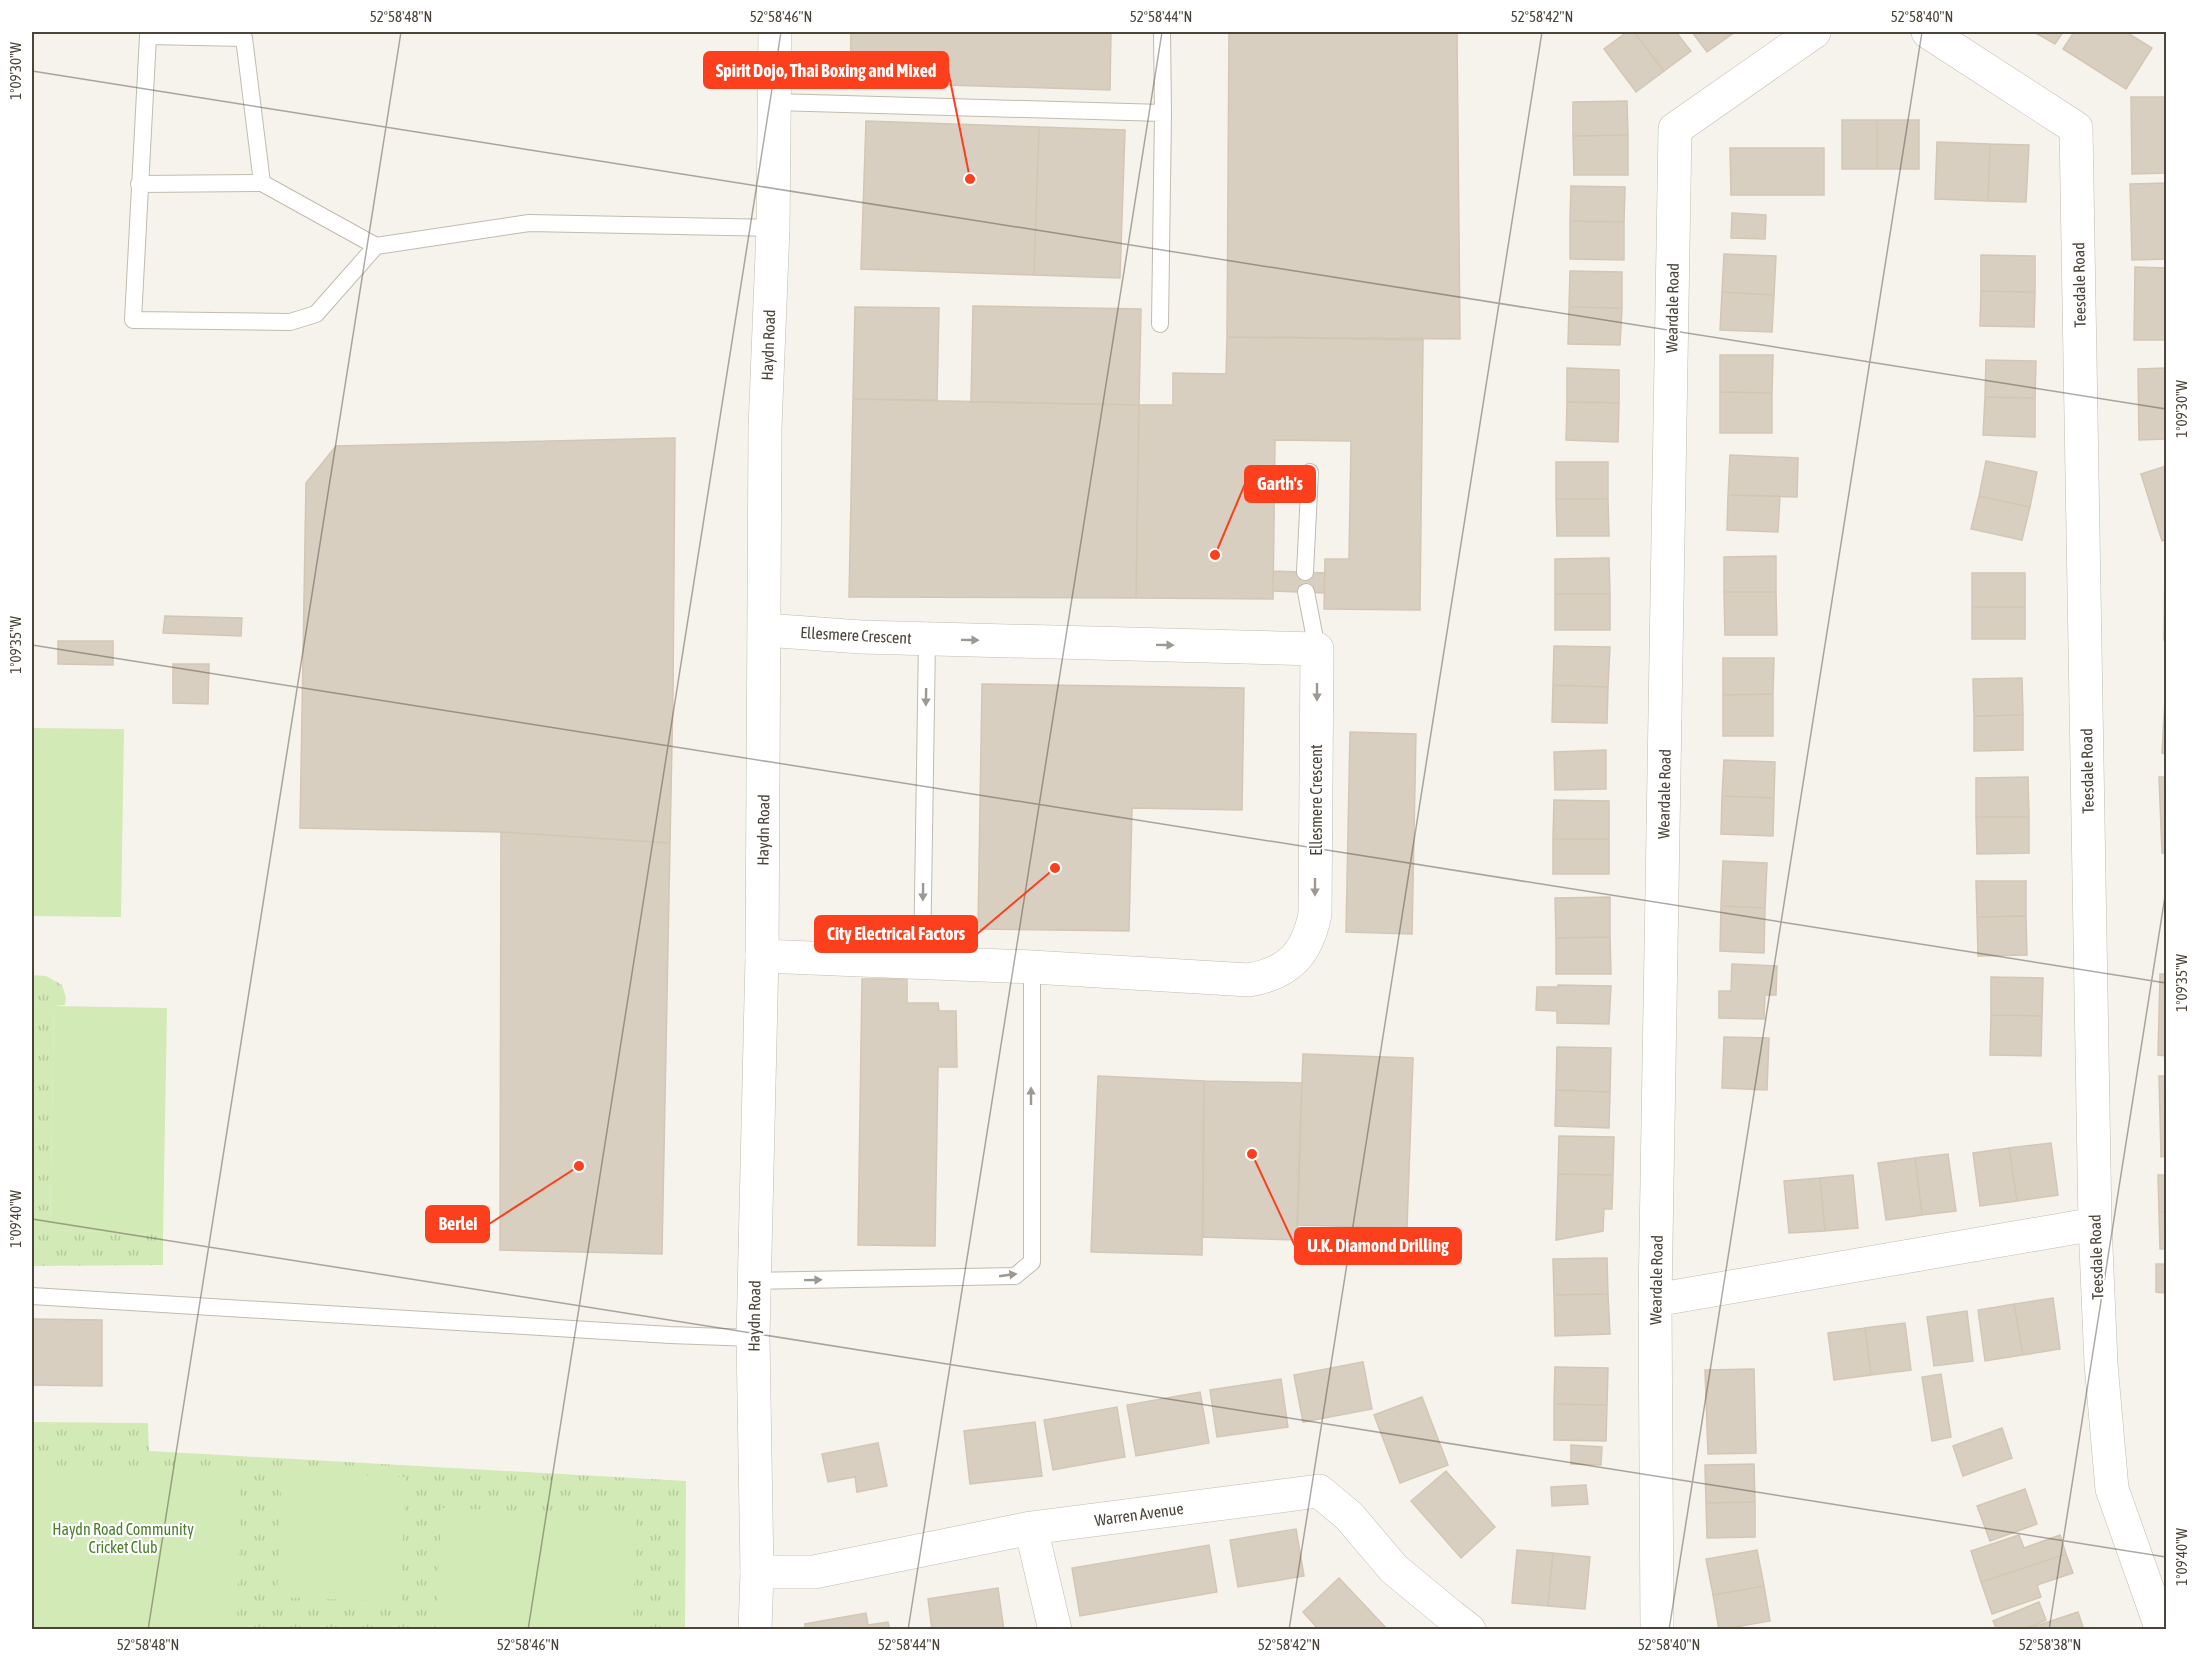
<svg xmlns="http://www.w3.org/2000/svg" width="2198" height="1661" viewBox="0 0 2198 1661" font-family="'Asap Condensed',sans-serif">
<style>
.grass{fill:url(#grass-tufts)}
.pitch{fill:#d2eab5}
.building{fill:#d8cfc1;stroke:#d3c7b4;stroke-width:1.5}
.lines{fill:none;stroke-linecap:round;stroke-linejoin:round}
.service-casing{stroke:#c2bbae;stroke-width:18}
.minor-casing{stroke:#c2bbae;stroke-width:34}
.tertiary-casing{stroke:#c2bbae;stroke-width:34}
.service{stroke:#fff;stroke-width:16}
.minor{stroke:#fff;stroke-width:33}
.tertiary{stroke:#fff;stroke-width:33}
.oneway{fill:#9c9892}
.ticks{fill:none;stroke:#4b4439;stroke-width:1.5;stroke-opacity:0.45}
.labels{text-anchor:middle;stroke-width:4.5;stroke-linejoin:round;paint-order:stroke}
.street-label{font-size:16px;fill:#4b4439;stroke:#fff}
.park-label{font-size:16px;fill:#4a7f2a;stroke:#fff}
.leader{fill:none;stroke:#fc3f1d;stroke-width:2}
.callout-dot{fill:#fc3f1d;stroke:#fff;stroke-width:2}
.callout{fill:#fc3f1d;stroke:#fc3f1d;stroke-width:2}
.callout-label{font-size:18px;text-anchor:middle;font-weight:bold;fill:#fff}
.neatline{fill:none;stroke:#4b4439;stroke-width:2}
.ticks-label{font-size:15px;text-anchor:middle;fill:#4b4439}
</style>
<defs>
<pattern id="grass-tufts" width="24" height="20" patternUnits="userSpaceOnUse" patternTransform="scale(1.5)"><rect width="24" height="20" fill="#d2eab5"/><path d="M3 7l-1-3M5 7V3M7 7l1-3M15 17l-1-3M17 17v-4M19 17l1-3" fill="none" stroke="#b6ca9c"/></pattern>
</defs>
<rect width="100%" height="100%" fill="#f6f3ec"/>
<path class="grass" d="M32 975 46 976 62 985 66 998 65 1005 54 1006 50 1230 163 1234V1265L32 1266Z
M32 1422 148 1423 149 1451 686 1481 685 1629 32 1630Z"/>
<path class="pitch" d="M32 728 124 729 121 917 32 916Z
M54 1006 167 1008 163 1234 50 1230Z
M32 1470 240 1474 237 1629H32Z
M282 1472 405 1477 401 1602 277 1597Z
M441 1508 636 1515 633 1629H437Z"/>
<path class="building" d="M851 32H1111L1110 90 850 82Z
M1229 32H1457L1460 339 1227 337Z
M1627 32H1634L1664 71 1636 92 1604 49Z
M1634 32H1676L1691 51 1664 71Z
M1692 32H1735L1707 52Z
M2034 32H2063L2055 44Z
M2074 32H2126L2152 48 2126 89 2063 49Z
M2131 97H2166V173L2132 174Z
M1627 101 1628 135 1573 136V102Z
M1842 120H1877V169H1842Z
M1877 120H1919V169H1877Z
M866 121 1039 127 1034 275 861 269Z
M1039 127 1125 130 1120 278 1034 275Z
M1628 135V175H1574L1573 136Z
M1937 142 1990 144 1988 201 1935 199Z
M1990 144 2029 145 2026 202 1988 201Z
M1730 148H1824V195H1731Z
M2166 183V259L2132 260 2130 184Z
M1571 186 1625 187 1624 222 1570 221Z
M1732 213 1766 215 1765 239 1731 238Z
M1570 221 1624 222V260L1570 259Z
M1724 254 1776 256 1774 295 1722 292Z
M1981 255 2035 256V292L1981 291Z
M2135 267 2166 268V340H2134Z
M1570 271 1622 272V308L1569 307Z
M1981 291 2035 292 2034 327 1980 326Z
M1722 292 1774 295 1772 332 1720 330Z
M973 306 1141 309 1139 405 971 402Z
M855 307 939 308 937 400 853 399Z
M1569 307 1622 308 1620 345 1568 344Z
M1227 337 1423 340 1420 610 1324 609 1325 559H1349L1351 441 1275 440 1273 599 1136 598 1139 405H1173V373L1226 374Z
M1720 355H1773L1772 393 1720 392Z
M1986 360 2036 361 2035 398 1985 397Z
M1567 368 1619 370V403L1567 402Z
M2166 368V439L2139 440 2138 369Z
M1720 392 1772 393V433H1720Z
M1985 397 2035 398V437L1983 435Z
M853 399 1139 405 1136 598 849 597Z
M1567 402 1619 403 1618 442 1566 440Z
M675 438 673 694 670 843 501 832 300 828 306 483 336 446Z
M1730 455 1798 458 1797 497 1728 495Z
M1986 461 2037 472 2030 507 1979 496Z
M1556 462H1608V499H1556Z
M2166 466V539L2162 541 2141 474Z
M1728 495 1780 496 1778 532 1727 530Z
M1979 496 2030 507 2022 540 1971 529Z
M1556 499H1608L1609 536H1557Z
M1776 556V592H1724V557Z
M1609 558 1610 594H1555V559Z
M2165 563H2166V641L2164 640Z
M1273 571 1325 573 1324 593 1273 591Z
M1972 573H2025V607H1972Z
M1724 592H1776L1777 635H1725Z
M1555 594H1610V630H1555Z
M1972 607H2025V639H1972Z
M165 616 242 618 241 636 163 633Z
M58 641H113V665L58 664Z
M1554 646 1610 647 1608 687 1553 685Z
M1723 658H1774L1773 694 1723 695Z
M173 664H209L208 704 173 703Z
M2022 678 2023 715 1974 716 1973 679Z
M2166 681V754L2162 753Z
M982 684 1244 688 1242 810 1132 808 1129 931 978 929Z
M1553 685 1608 687 1607 723 1552 722Z
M1773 694V736H1723V695Z
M2023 715V750L1974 751V716Z
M1350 732 1416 734 1412 934 1346 932Z
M1606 750V789L1555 790 1554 752Z
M1724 760 1775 762 1774 798 1722 796Z
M2028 777 2029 817H1976V778Z
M2159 777H2166V853H2162Z
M1722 796 1774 798 1773 836 1721 834Z
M1554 800 1609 801V839H1553Z
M1976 817H2029V853L1977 854Z
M501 832 670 843 662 1254 500 1250Z
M1553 839H1609V874H1553Z
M1723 861 1767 863 1765 908 1721 906Z
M1976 881H2026V916L1977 917Z
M1610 897V937L1556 938 1555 898Z
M1721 906 1765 908 1764 953 1720 951Z
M2026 916 2027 955 1978 956 1977 917Z
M1610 937 1611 974H1556V938Z
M1732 964 1777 966 1776 995H1765L1764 1019 1719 1018V991H1731Z
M2160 974H2166V1056L2158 1055Z
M1991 977 2043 978 2042 1016 1991 1015Z
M862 979H907V1003H938L939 1011H956L957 1067H938L935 1246 858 1245Z
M1558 985 1611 986 1609 1024 1557 1023V1011L1536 1010 1537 987H1558Z
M1991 1015 2042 1016 2041 1056 1990 1055Z
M1724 1037 1769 1038 1767 1090 1722 1088Z
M1557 1047 1611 1048 1610 1092 1556 1090Z
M1303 1054 1413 1058 1407 1228 1297 1225Z
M1098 1076 1204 1081 1202 1255 1091 1252Z
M2159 1076H2166V1156L2161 1157Z
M1204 1081 1302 1083 1297 1240 1203 1237Z
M1556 1090 1610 1092 1609 1128 1555 1126Z
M1559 1136 1614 1137 1613 1175 1558 1174Z
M2051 1143 2058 1195 2017 1201 2009 1148Z
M2009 1148 2017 1201 1980 1206 1973 1153Z
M1948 1154 1956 1211 1922 1215 1915 1158Z
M1915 1158 1922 1215 1886 1220 1878 1163Z
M1558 1174 1613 1175 1612 1209H1604L1603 1231 1556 1240Z
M1853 1175 1858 1228 1825 1231 1820 1178Z
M2158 1175H2166V1212H2159Z
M1820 1178 1825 1231 1789 1233 1784 1181Z
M2159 1212H2166V1249H2160Z
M1607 1258 1608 1294 1554 1295 1553 1259Z
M2156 1264H2166V1312H2165V1293L2156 1292Z
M1608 1294 1610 1334 1555 1336 1554 1295Z
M2053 1298 2060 1349 2023 1355 2014 1304Z
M2014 1304 2023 1355 1985 1361 1978 1310Z
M1967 1311 1973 1361 1934 1366 1927 1317Z
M32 1319 102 1320V1386L32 1385Z
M1905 1323 1911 1370 1871 1375 1865 1328Z
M1865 1328 1871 1375 1834 1380 1828 1333Z
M1363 1362 1372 1409 1303 1422 1294 1375Z
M1555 1367 1608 1368 1607 1405 1554 1404Z
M1754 1369 1756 1453 1708 1454 1705 1370Z
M1941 1374 1951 1437 1932 1441 1922 1377Z
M1281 1379 1288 1427 1217 1437 1210 1390Z
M1200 1392 1209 1443 1136 1456 1127 1405Z
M1422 1397 1448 1465 1400 1483 1374 1415Z
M1554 1404 1607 1405 1606 1441 1554 1440Z
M1117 1407 1125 1457 1053 1470 1044 1420Z
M1035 1422 1042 1476 970 1484 964 1431Z
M2002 1428 2012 1458 1963 1476 1953 1446Z
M878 1443 887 1486 857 1492 855 1477 828 1482 822 1454Z
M1571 1445 1602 1447 1601 1465 1571 1464Z
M1754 1464 1755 1502 1706 1503 1705 1465Z
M1446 1471 1495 1527 1461 1558 1411 1501Z
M1586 1485 1588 1504 1552 1506 1551 1487Z
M2025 1489 2037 1524 1990 1541 1977 1506Z
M1755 1502V1537L1707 1538 1706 1503Z
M1296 1529 1304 1576 1238 1587 1230 1540Z
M2019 1535 2024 1548 2060 1535 2066 1554 1981 1582 1971 1551Z
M1209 1545 1217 1592 1080 1616 1072 1568Z
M1517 1550 1553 1553 1548 1606 1512 1603Z
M1757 1550 1764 1586 1713 1595 1706 1559Z
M1553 1553 1590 1557 1585 1609 1548 1606Z
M2066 1554 2073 1573 2037 1585 2041 1597 1992 1614 1981 1582Z
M1339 1578 1388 1630H1319L1303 1612Z
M1764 1586 1770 1621 1719 1630 1713 1595Z
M998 1588 1004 1630H932L928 1599Z
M2039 1602 2046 1620 2023 1630H1997L1993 1621Z
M2078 1612 2084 1630H2024Z
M866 1613 868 1625 888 1622 890 1630H805V1624Z"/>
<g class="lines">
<g class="service-casing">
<path id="service" d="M775 102 1163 113
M139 184 262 183
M376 246 262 183 244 38 148 36 133 320 290 322 316 314 376 246 529 223 773 228
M1160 324 1163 113 1162 32
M1305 572 1310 472
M1306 592 1317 649
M922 963 927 639
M755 1281 1015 1276 1032 1262V967
M32 1296 670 1335 753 1338"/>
</g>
<g class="minor-casing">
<path id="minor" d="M1928 32 2076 128 2095 1224 2101 1364 2112 1489 2162 1630
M762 956 1032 967 1249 980C1289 973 1307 954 1315 914L1317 649 861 637 765 630
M1655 1300 2095 1224
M1031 1528 1055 1630
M757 1572H814L1031 1528 1319 1491 1349 1516 1394 1569 1451 1616 1469 1630
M1657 1630 1655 1300 1675 129 1814 32"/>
</g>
<g class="tertiary-casing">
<path id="tertiary" d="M755 1630 757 1572 753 1338 762 956 765 428 773 228 775 32"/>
</g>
<use href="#service" class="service"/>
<use href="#minor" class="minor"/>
<use href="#tertiary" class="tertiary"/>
</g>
<defs><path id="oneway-solid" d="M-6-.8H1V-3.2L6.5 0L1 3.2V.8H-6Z" transform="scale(1.5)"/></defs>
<g class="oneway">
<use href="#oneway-solid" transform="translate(970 640) rotate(1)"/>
<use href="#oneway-solid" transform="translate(1165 645) rotate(1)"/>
<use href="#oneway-solid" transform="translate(1317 692) rotate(90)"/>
<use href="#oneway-solid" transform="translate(926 697) rotate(91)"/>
<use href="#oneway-solid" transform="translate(1315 887) rotate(90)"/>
<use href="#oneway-solid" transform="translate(923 892) rotate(91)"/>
<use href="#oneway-solid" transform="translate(1031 1096) rotate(-90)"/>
<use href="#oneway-solid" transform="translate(1008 1275) rotate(-8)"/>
<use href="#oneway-solid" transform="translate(813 1280) rotate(-1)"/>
</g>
<path class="ticks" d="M32 71 2166 409M32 645 2166 983M32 1219 2166 1557M148 1630 401 32M528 1630 781 32M908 1630 1162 32M1289 1630 1542 32M1669 1630 1922 32M2049 1630 2166 890"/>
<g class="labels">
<g class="street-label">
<text transform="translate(2079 285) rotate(-91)" y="6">Teesdale Road</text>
<text transform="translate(1672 308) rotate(-89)" y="6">Weardale Road</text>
<text transform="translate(768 345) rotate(-88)" y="6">Haydn Road</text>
<text transform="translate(856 635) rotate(3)" y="6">Ellesmere Crescent</text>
<text transform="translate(2087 771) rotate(-91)" y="6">Teesdale Road</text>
<text transform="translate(1664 794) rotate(-89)" y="6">Weardale Road</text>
<text transform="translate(1316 800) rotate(-90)" y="6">Ellesmere Crescent</text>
<text transform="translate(763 830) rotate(-89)" y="6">Haydn Road</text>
<text transform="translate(2096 1257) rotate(-92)" y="6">Teesdale Road</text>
<text transform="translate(1656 1280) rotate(-89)" y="6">Weardale Road</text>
<text transform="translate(754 1316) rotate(-89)" y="6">Haydn Road</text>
<text transform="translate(1139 1514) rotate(-8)" y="6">Warren Avenue</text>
</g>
<g class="park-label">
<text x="123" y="1535">Haydn Road Community<tspan x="123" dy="18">Cricket Club</tspan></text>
</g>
</g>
<path class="leader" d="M970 179L948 70M1215 555L1245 484M1055 868L977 934M579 1166L489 1224M1252 1154L1295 1246"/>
<g class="callout-dot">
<circle cx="970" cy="179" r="6"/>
<circle cx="1215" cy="555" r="6"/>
<circle cx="1055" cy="868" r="6"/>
<circle cx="579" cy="1166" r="6"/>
<circle cx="1252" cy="1154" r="6"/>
</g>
<g class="callout">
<rect x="704" y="52" width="244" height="36" rx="6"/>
<rect x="1245" y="466" width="70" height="36" rx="6"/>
<rect x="815" y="916" width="162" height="36" rx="6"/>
<rect x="426" y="1206" width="63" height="36" rx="6"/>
<rect x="1295" y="1228" width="166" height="36" rx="6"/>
</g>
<g class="callout-label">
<text x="826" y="77">Spirit Dojo, Thai Boxing and Mixed</text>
<text x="1280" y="490">Garth's</text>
<text x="896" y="940">City Electrical Factors</text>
<text x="458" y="1230">Berlei</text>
<text x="1378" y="1252">U.K. Diamond Drilling</text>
</g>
<rect width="2198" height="1661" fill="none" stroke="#ffffff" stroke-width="66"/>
<rect x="33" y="33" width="2132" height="1595" class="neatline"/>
<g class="ticks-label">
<text x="401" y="22">52°58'48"N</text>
<text x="781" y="22">52°58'46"N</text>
<text x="1161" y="22">52°58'44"N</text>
<text x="1542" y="22">52°58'42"N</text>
<text x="1922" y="22">52°58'40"N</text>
<text transform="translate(16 71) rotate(-90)" y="5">1°09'30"W</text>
<text transform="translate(2182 409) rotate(-90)" y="5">1°09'30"W</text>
<text transform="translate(16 645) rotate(-90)" y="5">1°09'35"W</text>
<text transform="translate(2182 983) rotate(-90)" y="5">1°09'35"W</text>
<text transform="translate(16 1219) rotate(-90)" y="5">1°09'40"W</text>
<text transform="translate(2182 1557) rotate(-90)" y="5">1°09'40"W</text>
<text x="148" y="1650">52°58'48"N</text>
<text x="528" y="1650">52°58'46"N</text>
<text x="909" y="1650">52°58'44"N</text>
<text x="1289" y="1650">52°58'42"N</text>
<text x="1669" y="1650">52°58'40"N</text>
<text x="2050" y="1650">52°58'38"N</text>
</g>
</svg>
